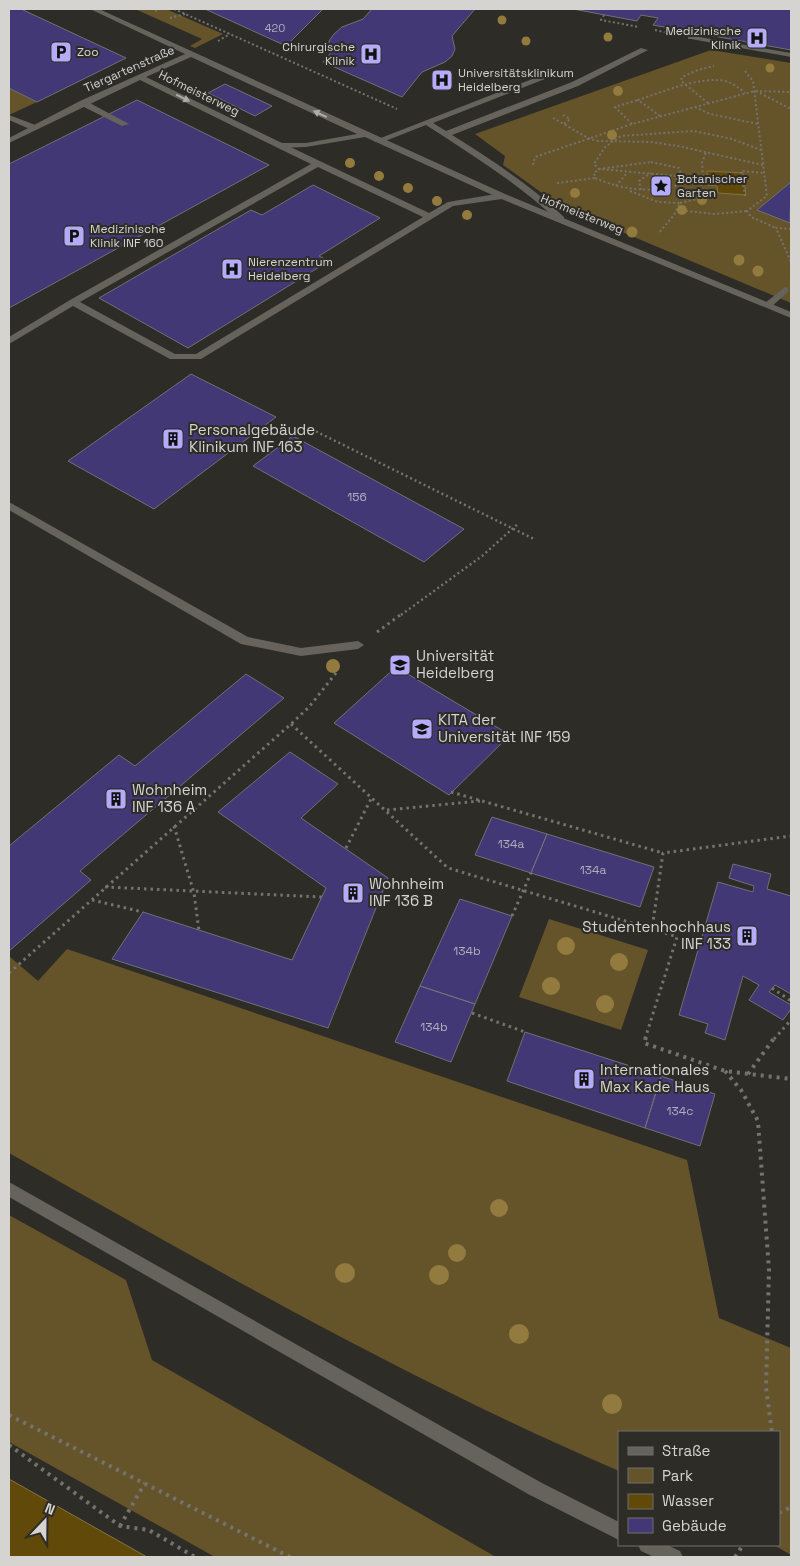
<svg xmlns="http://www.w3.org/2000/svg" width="800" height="1566" viewBox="0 0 800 1566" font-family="'Space Grotesk',sans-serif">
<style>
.green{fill:#65532a}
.water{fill:#614909;stroke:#847345}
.building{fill:#423876;stroke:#707076}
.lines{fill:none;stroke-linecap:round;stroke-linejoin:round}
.path-far3{stroke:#75736f;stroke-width:2;stroke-dasharray:2 2.5;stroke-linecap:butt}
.path-far2{stroke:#75736f;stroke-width:2.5;stroke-dasharray:2 3;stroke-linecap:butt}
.path-far1{stroke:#75736f;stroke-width:3;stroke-dasharray:2.5 4;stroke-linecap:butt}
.path{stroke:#75736f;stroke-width:4;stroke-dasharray:3 5;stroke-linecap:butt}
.service{fill:#66635d;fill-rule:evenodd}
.minor{fill:#66635d;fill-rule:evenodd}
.tree{fill:#937a3e}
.oneway{fill:#aeaca8}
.labels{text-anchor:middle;stroke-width:4;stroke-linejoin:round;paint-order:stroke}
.far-number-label{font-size:11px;fill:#b0adba}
.far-poi-label{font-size:12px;fill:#d5d4d1;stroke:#2e2c27;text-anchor:start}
.far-street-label{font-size:12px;fill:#d5d4d1;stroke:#2e2c27}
.number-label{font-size:12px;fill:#b0adba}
.poi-label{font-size:15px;fill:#d5d4d1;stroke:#2e2c27;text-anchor:start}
</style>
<rect width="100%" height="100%" fill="#2e2c27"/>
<path class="green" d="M135 9H166L223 34 195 48 190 46 202 39Z
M711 50 791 63V303L560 206 503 165 505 156 475 134Z
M9 88 37 102 9 115Z
M549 919 648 950 621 1030 519 997Z
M67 949 687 1160 719 1318 791 1348V1555L774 1545H779V1432H619V1471C407 1380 209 1266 9 1153V956L38 981Z
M9 1215 126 1280 152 1360 496 1557H215L9 1442Z"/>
<path class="water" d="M707 171 743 173 746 195 718 193 717 186 708 185Z
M9 1479 147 1557H9Z"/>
<path class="building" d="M9 9H21L126 58 37 102 9 88Z
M205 9H323L286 46Z
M372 9H475L452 36 455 49 452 56 445 62 422 72 402 97 323 62 330 54 329 41 334 34 342 27 363 19Z
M573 9H791V50L653 25 658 18 641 15 637 21Z
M225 84 272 106 255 116 208 93Z
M137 100 269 165 9 308V164Z
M791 182 790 223 757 210Z
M313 185 380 218 319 256 329 261 188 348 99 298 251 210 262 215Z
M191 374 276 417 154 509 68 461Z
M293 436 464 529 424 562 253 466Z
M396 667 510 735 449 795 334 723Z
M246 674 284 698 80 871 91 880 9 951V846L119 755 135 766Z
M290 752 338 784 301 818 388 878 328 1028 112 959 143 912 292 960 326 888 218 812Z
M492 817 547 834 531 873 475 855Z
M547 834 654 867 640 907 531 873Z
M733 864 771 874 767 889 791 896V994L775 985 769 992 791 1005V1009L783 1020 749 1000 759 985 743 976 725 1040 705 1033 708 1024 679 1015 718 882 753 892 754 886 729 878Z
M460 899 512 916 475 1004 420 986Z
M420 986 475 1004 451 1062 395 1042Z
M525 1032 661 1076 645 1128 507 1081Z
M661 1076 715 1094 700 1146 645 1128Z"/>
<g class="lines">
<path class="path-far3" d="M174 9 397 109
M155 11 161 9
M604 15 601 20 639 27
M170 18 185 14
M655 30 668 33
M218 41 230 34
M745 71 753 81 767 196 747 211 751 217 776 228
M756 91 791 109
M708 103 681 81 682 77 698 70 714 66
M695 107 710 114 758 124
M563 115 570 119 564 124
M660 116 638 100C662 92 700 76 725 81 733 83 739 88 745 93
M553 118 590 139 598 141 651 142 678 146 763 165
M632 124 615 107 638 100
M651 162 679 168 680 172 676 176 678 185C651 194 620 189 595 178L594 173 599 169Z
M533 165 535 157 632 124 755 91 791 92
M676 176 599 169 594 164 605 147 621 136 694 131 732 139 761 150
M557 183 595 178
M616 186 626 174
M641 190 639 181 651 173
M630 191 658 202 680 203 674 215 658 234
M745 196 741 171 764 173
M680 203 697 199 703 177 702 163 706 152
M677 210 715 214 747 211
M791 229 776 228 791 262"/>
<path class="path-far2" d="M307 427 534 539
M401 615 482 556 519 523"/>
<path class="path-far1" d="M377 632 403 613
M291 724 448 868 652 929 663 853 791 836
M451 792 663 853
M387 810 480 801
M174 826 194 893 199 931
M346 848 372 797
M105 887 322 897
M92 900 143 912
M512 916 531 873
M9 973 291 724 309 707 336 673
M772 988 791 1001
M472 1013 525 1032
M645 1039 677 937 652 929
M774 1039 791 1020"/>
<path class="path" d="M646 1037 644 1043 725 1071 791 1079
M725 1071 741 1090 758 1121 769 1270 766 1388 772 1432
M748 1074 775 1037
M9 1415 290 1557
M9 1445 120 1526 149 1530 195 1557
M779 1513 791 1507
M120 1526 145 1483
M735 1557 743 1545"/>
<path class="service" d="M688 35 791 53V57L691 39H688Z
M641 48 648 50 578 86 452 135C492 160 530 185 564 217V221H558C518 183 472 155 426 125L380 143 373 141 553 71 560 73 433 123 446 131 572 82Z
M80 101H86L129 124 122 126 80 105Z
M9 115 38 126 39 128 32 130 9 120Z
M278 144H284L429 213 448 202 502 193 506 196 502 199 453 206 201 359H170L73 306 9 344V337L70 300 311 164 278 148ZM318 167 423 217 196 354H175L80 302Z
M785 287 788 288V292L771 307H765V303Z
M9 502 248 637 301 648 358 641 364 645 358 649 301 656 241 644 9 510Z
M9 1182 540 1482 619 1522V1540L528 1494 9 1197Z
M638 1545H667L680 1551 683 1557H654L641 1551Z"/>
<path class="minor" d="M90 9H99L505 194 791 312V318L499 198 365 137 306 147 278 148 140 80 9 143V138L80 101 185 54ZM191 57 357 134 306 143H282L146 77Z"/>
</g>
<g class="tree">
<circle cx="502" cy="20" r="4.5"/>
<circle cx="608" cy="37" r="4.5"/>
<circle cx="526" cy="41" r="4.5"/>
<circle cx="770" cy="68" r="4.5"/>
<circle cx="618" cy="91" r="5"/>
<circle cx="612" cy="135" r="5"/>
<circle cx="350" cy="163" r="5"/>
<circle cx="379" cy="176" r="5"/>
<circle cx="408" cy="188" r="5"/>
<circle cx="575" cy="193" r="5"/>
<circle cx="702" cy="200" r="5"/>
<circle cx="437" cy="201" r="5"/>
<circle cx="682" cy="210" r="5"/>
<circle cx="467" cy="215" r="5"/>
<circle cx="632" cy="232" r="5.5"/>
<circle cx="739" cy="260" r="5.5"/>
<circle cx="758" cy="271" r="5.5"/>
<circle cx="333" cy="666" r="7"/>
<circle cx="566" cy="946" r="9"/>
<circle cx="619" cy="962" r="9"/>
<circle cx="551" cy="986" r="9"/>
<circle cx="605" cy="1004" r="9"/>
<circle cx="499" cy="1208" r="9"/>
<circle cx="457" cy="1253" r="9"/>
<circle cx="345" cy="1273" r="10"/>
<circle cx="439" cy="1275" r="10"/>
<circle cx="519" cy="1334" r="10"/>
<circle cx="612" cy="1404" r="10"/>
</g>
<defs><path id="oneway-solid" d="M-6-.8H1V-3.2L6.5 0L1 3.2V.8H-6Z" transform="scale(1.25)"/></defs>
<g class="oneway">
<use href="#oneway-solid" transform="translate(183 98) rotate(26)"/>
<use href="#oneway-solid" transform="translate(320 114) rotate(-155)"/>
</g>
<defs>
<g id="hospital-square" transform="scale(1.125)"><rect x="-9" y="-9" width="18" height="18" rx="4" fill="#b4acf9" stroke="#2e2c27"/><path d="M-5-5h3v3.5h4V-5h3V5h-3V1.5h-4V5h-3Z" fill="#111"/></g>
<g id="parking-square" transform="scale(1.125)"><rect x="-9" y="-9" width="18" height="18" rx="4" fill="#b4acf9" stroke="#2e2c27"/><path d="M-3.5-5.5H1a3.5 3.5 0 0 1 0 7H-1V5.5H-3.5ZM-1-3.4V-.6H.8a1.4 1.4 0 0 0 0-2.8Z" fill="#111"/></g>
<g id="sight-square" transform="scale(1.125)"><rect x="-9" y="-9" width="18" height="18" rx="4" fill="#b4acf9" stroke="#2e2c27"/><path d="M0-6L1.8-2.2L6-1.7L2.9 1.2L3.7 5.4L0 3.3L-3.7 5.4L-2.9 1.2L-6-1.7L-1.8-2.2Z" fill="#111"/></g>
<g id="building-square" transform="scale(1.125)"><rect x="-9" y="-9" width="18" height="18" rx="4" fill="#b4acf9" stroke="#2e2c27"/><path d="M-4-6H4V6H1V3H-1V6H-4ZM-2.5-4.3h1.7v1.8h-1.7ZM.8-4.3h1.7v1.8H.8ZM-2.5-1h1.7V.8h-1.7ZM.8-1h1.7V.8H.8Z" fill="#111"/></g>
<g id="university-square" transform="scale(1.125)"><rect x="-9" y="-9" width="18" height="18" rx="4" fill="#b4acf9" stroke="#2e2c27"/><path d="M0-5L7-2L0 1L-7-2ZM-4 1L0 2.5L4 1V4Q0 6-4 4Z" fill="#111"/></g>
<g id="school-square" transform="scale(1.125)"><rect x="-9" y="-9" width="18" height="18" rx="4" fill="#b4acf9" stroke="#2e2c27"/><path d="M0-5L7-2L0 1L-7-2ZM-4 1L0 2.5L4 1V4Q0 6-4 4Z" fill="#111"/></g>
</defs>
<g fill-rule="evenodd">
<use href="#hospital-square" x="757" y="38"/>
<use href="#parking-square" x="61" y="52"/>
<use href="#hospital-square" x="371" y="54"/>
<use href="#hospital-square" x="442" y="80"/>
<use href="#sight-square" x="661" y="186"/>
<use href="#parking-square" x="74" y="236"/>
<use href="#hospital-square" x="232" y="269"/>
<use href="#building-square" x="173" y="439"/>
<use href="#university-square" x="400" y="665"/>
<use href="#school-square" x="422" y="729"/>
<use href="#building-square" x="116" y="799"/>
<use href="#building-square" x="353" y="893"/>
<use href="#building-square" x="747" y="936"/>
<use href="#building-square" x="584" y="1079"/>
</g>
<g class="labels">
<g class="far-number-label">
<text x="275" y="32">420</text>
</g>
<g class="far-poi-label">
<text x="741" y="35" text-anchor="end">Medizinische<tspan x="741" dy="14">Klinik</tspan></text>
<text x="355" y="51" text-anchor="end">Chirurgische<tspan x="355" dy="14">Klinik</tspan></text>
<text x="77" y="56">Zoo</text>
<text x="458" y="77">Universitätsklinikum<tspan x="458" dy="14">Heidelberg</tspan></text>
<text x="677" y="183">Botanischer<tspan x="677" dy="14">Garten</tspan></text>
<text x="90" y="233">Medizinische<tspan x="90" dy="14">Klinik INF 160</tspan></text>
<text x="248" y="266">Nierenzentrum<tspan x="248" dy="14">Heidelberg</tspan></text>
</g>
<g class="far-street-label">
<text transform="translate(129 69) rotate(-24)" y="4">Tiergartenstraße</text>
<text transform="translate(199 93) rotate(26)" y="4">Hofmeisterweg</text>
<text transform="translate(582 214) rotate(22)" y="4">Hofmeisterweg</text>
</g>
<g class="number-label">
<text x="357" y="501">156</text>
<text x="511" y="848">134a</text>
<text x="593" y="874">134a</text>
<text x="467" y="955">134b</text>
<text x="434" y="1031">134b</text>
<text x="680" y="1115">134c</text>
</g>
<g class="poi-label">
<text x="189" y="435">Personalgebäude<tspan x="189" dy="17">Klinikum INF 163</tspan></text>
<text x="416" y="661">Universität<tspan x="416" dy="17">Heidelberg</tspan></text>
<text x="438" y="725">KITA der<tspan x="438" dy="17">Universität INF 159</tspan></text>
<text x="132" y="795">Wohnheim<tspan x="132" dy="17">INF 136 A</tspan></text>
<text x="369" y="889">Wohnheim<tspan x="369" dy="17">INF 136 B</tspan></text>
<text x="731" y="932" text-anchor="end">Studentenhochhaus<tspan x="731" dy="17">INF 133</tspan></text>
<text x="600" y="1075">Internationales<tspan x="600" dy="17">Max Kade Haus</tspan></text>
</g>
</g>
<rect width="800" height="1566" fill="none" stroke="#d5d4d1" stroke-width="20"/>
<rect x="618" y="1431" width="162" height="115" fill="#2e2c27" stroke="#716f6b"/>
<rect x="628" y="1447" width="25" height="8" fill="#66635d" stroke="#716f6b"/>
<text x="662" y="1456" font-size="15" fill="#d5d4d1">Straße</text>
<rect x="628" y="1468" width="25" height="15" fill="#65532a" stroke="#716f6b"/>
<text x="662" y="1481" font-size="15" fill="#d5d4d1">Park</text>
<rect x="628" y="1494" width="25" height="15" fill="#614909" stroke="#716f6b"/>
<text x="662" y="1506" font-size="15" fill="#d5d4d1">Wasser</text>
<rect x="628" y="1518" width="25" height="15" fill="#423876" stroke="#716f6b"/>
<text x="662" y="1531" font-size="15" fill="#d5d4d1">Gebäude</text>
<g transform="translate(45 1521) rotate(22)" stroke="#2e2c27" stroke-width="4" paint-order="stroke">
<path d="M0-4L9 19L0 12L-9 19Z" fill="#d5d4d1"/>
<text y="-8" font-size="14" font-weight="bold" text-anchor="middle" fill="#d5d4d1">N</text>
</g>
</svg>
